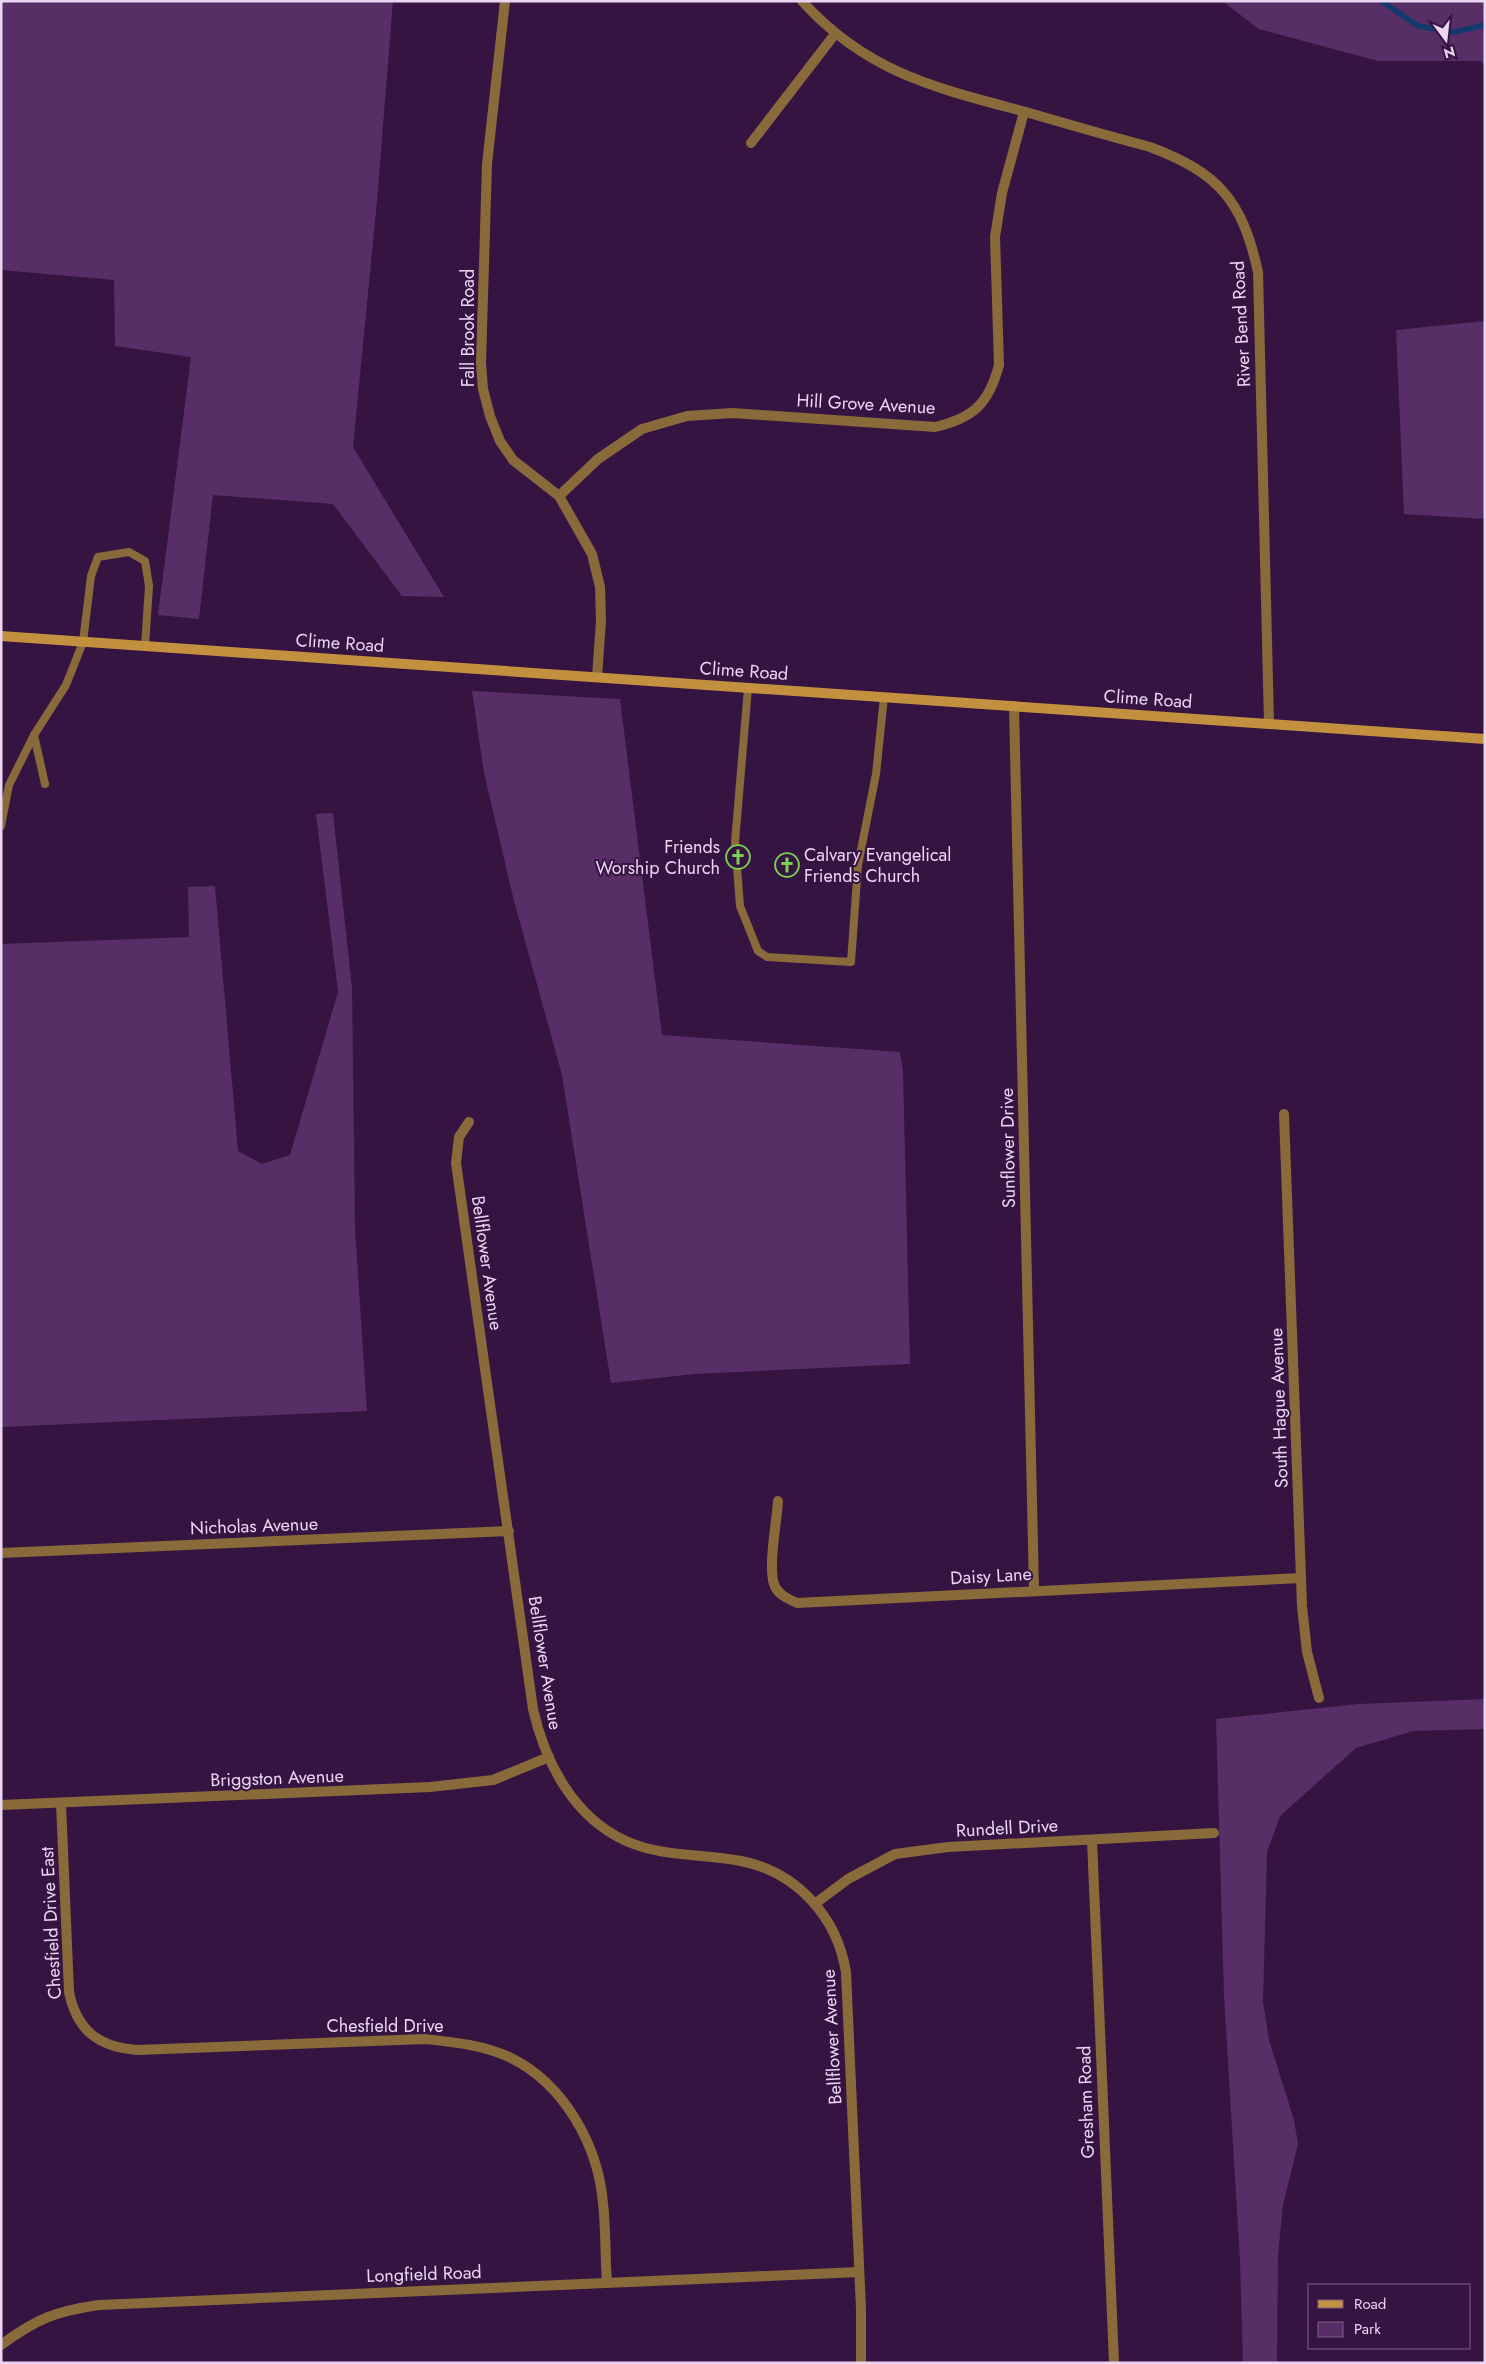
<svg xmlns="http://www.w3.org/2000/svg" width="1486" height="2364" viewBox="0 0 1486 2364" font-family="Jost,sans-serif">
<style>
.green{fill:#582e66}
.lines{fill:none;stroke-linecap:round;stroke-linejoin:round}
.stream{stroke:#123a6e;stroke-width:5.5}
.service{stroke:#896a3a;stroke-width:8}
.minor{stroke:#896a3a;stroke-width:10}
.secondary{stroke:#c2903e;stroke-width:10}
.labels{text-anchor:middle;stroke-width:4;stroke-linejoin:round;paint-order:stroke}
.street-label{font-size:18px;fill:#ead5f2;stroke:#361441}
.poi-label{font-size:18px;fill:#ead5f2;stroke:#361441;text-anchor:end}
</style>
<rect width="100%" height="100%" fill="#361441"/>
<path class="green" d="M1 1H393L377 201 353 447 444 597 402 596 333 504 213 495 199 619 158 615 191 357 115 346 114 280 1 270Z
M1222 1H1485V67L1481 61H1378L1259 29Z
M1485 321V519L1404 514 1396 330Z
M472 691 620 699 662 1035 900 1052 903 1071 910 1364 694 1374 611 1383 562 1075 514 901 484 773Z
M333 813 352 988 355 1228 367 1411 1 1427V944L189 937 188 887 215 886 238 1151 262 1164 290 1155 338 992 316 814Z
M1485 1699V1729L1413 1731 1356 1748 1280 1816 1267 1852 1263 2002 1269 2040 1294 2120 1298 2144 1283 2205 1278 2255 1277 2363H1243L1240 2260 1224 1996 1216 1719 1359 1704Z"/>
<g class="lines">
<path class="stream" d="M1381 1 1418 26 1454 32 1485 25"/>
<path class="service" d="M748 688 735 842 740 906 758 951 767 957 851 962 858 865 876 774 884 697
M34 735 45 784
M1 826 9 785 34 735 66 685 83 642 91 576 98 557 129 552 145 561 149 586 145 646"/>
<path class="minor" d="M505 1 487 164 481 363 483 389 490 416 500 441 513 460 559 496 592 554 600 587 601 621 597 677
M802 1C867 73 936 88 1026 112 1067 124 1109 136 1150 147 1219 173 1242 200 1258 272L1269 723
M751 143 835 34
M559 496 598 459 642 429 687 416 733 413 935 427C974 418 989 403 999 365L995 237 1002 193 1024 112
M1014 706 1034 1590
M1284 1114 1302 1606 1307 1652 1319 1698
M469 1122 459 1137 456 1163 533 1709C545 1762 573 1817 626 1841 665 1858 701 1853 741 1861 797 1872 837 1917 846 1972L861 2309V2363
M778 1501C777 1520 768 1566 774 1584 777 1594 788 1599 797 1603L1301 1578
M1 1553 509 1531
M61 1803 69 1992C77 2031 99 2047 137 2050L425 2039C453 2042 485 2045 511 2058 564 2084 598 2145 603 2203 606 2229 605 2256 607 2283
M1 1805 430 1787 493 1780 549 1757
M1092 1840 1114 2363
M816 1903 848 1879 895 1854 948 1847 1214 1833
M1 2345C36 2319 56 2311 99 2305L859 2272"/>
<path class="secondary" d="M1 636 1485 739"/>
</g>
<defs>
<g id="church-ring" transform="scale(1.25)"><circle r="9.5" fill="#361441" stroke="#7cd154" stroke-width="1.5"/><path d="M-1.2-6h2.4v3.5h3.3v2.4h-3.3V6h-2.4V-.1h-3.3v-2.4h3.3Z" fill="#7cd154"/></g>
</defs>
<g fill-rule="evenodd">
<use href="#church-ring" x="738" y="857"/>
<use href="#church-ring" x="787" y="865"/>
</g>
<g class="labels">
<g class="street-label">
<text transform="translate(1241 324) rotate(-93)" y="6">River Bend Road</text>
<text transform="translate(468 328) rotate(-90)" y="6">Fall Brook Road</text>
<text transform="translate(866 404) rotate(3)" y="6">Hill Grove Avenue</text>
<text transform="translate(340 643) rotate(4)" y="6">Clime Road</text>
<text transform="translate(744 671) rotate(4)" y="6">Clime Road</text>
<text transform="translate(1148 699) rotate(4)" y="6">Clime Road</text>
<text transform="translate(1008 1148) rotate(-91)" y="6">Sunflower Drive</text>
<text transform="translate(487 1263) rotate(82)" y="6">Bellflower Avenue</text>
<text transform="translate(1279 1408) rotate(-92)" y="6">South Hague Avenue</text>
<text transform="translate(254 1526) rotate(-2)" y="6">Nicholas Avenue</text>
<text transform="translate(991 1576) rotate(-3)" y="6">Daisy Lane</text>
<text transform="translate(545 1663) rotate(81)" y="6">Bellflower Avenue</text>
<text transform="translate(277 1778) rotate(-2)" y="6">Briggston Avenue</text>
<text transform="translate(1007 1828) rotate(-3)" y="6">Rundell Drive</text>
<text transform="translate(51 1923) rotate(-93)" y="6">Chesfield Drive East</text>
<text x="385" y="2032">Chesfield Drive</text>
<text transform="translate(832 2037) rotate(-93)" y="6">Bellflower Avenue</text>
<text transform="translate(1086 2102) rotate(-92)" y="6">Gresham Road</text>
<text transform="translate(424 2274) rotate(-2)" y="6">Longfield Road</text>
</g>
<g class="poi-label">
<text x="720" y="853">Friends<tspan x="720" dy="21">Worship Church</tspan></text>
<text x="804" y="861" text-anchor="start">Calvary Evangelical<tspan x="804" dy="21">Friends Church</tspan></text>
</g>
</g>
<rect width="1486" height="2364" fill="none" stroke="#ead5f2" stroke-width="5"/>
<rect x="1308" y="2284" width="162" height="65" fill="#361441" stroke="#7e6188"/>
<rect x="1318" y="2300" width="25" height="8" fill="#c2903e" stroke="#7e6188"/>
<text x="1354" y="2309" font-size="15" fill="#ead5f2">Road</text>
<rect x="1318" y="2322" width="25" height="15" fill="#582e66" stroke="#7e6188"/>
<text x="1354" y="2334" font-size="15" fill="#ead5f2">Park</text>
<g transform="translate(1446 40) rotate(165)" stroke="#361441" stroke-width="4" paint-order="stroke">
<path d="M0-4L9 19L0 12L-9 19Z" fill="#ead5f2"/>
<text y="-8" font-size="14" font-weight="bold" text-anchor="middle" fill="#ead5f2">N</text>
</g>
</svg>
